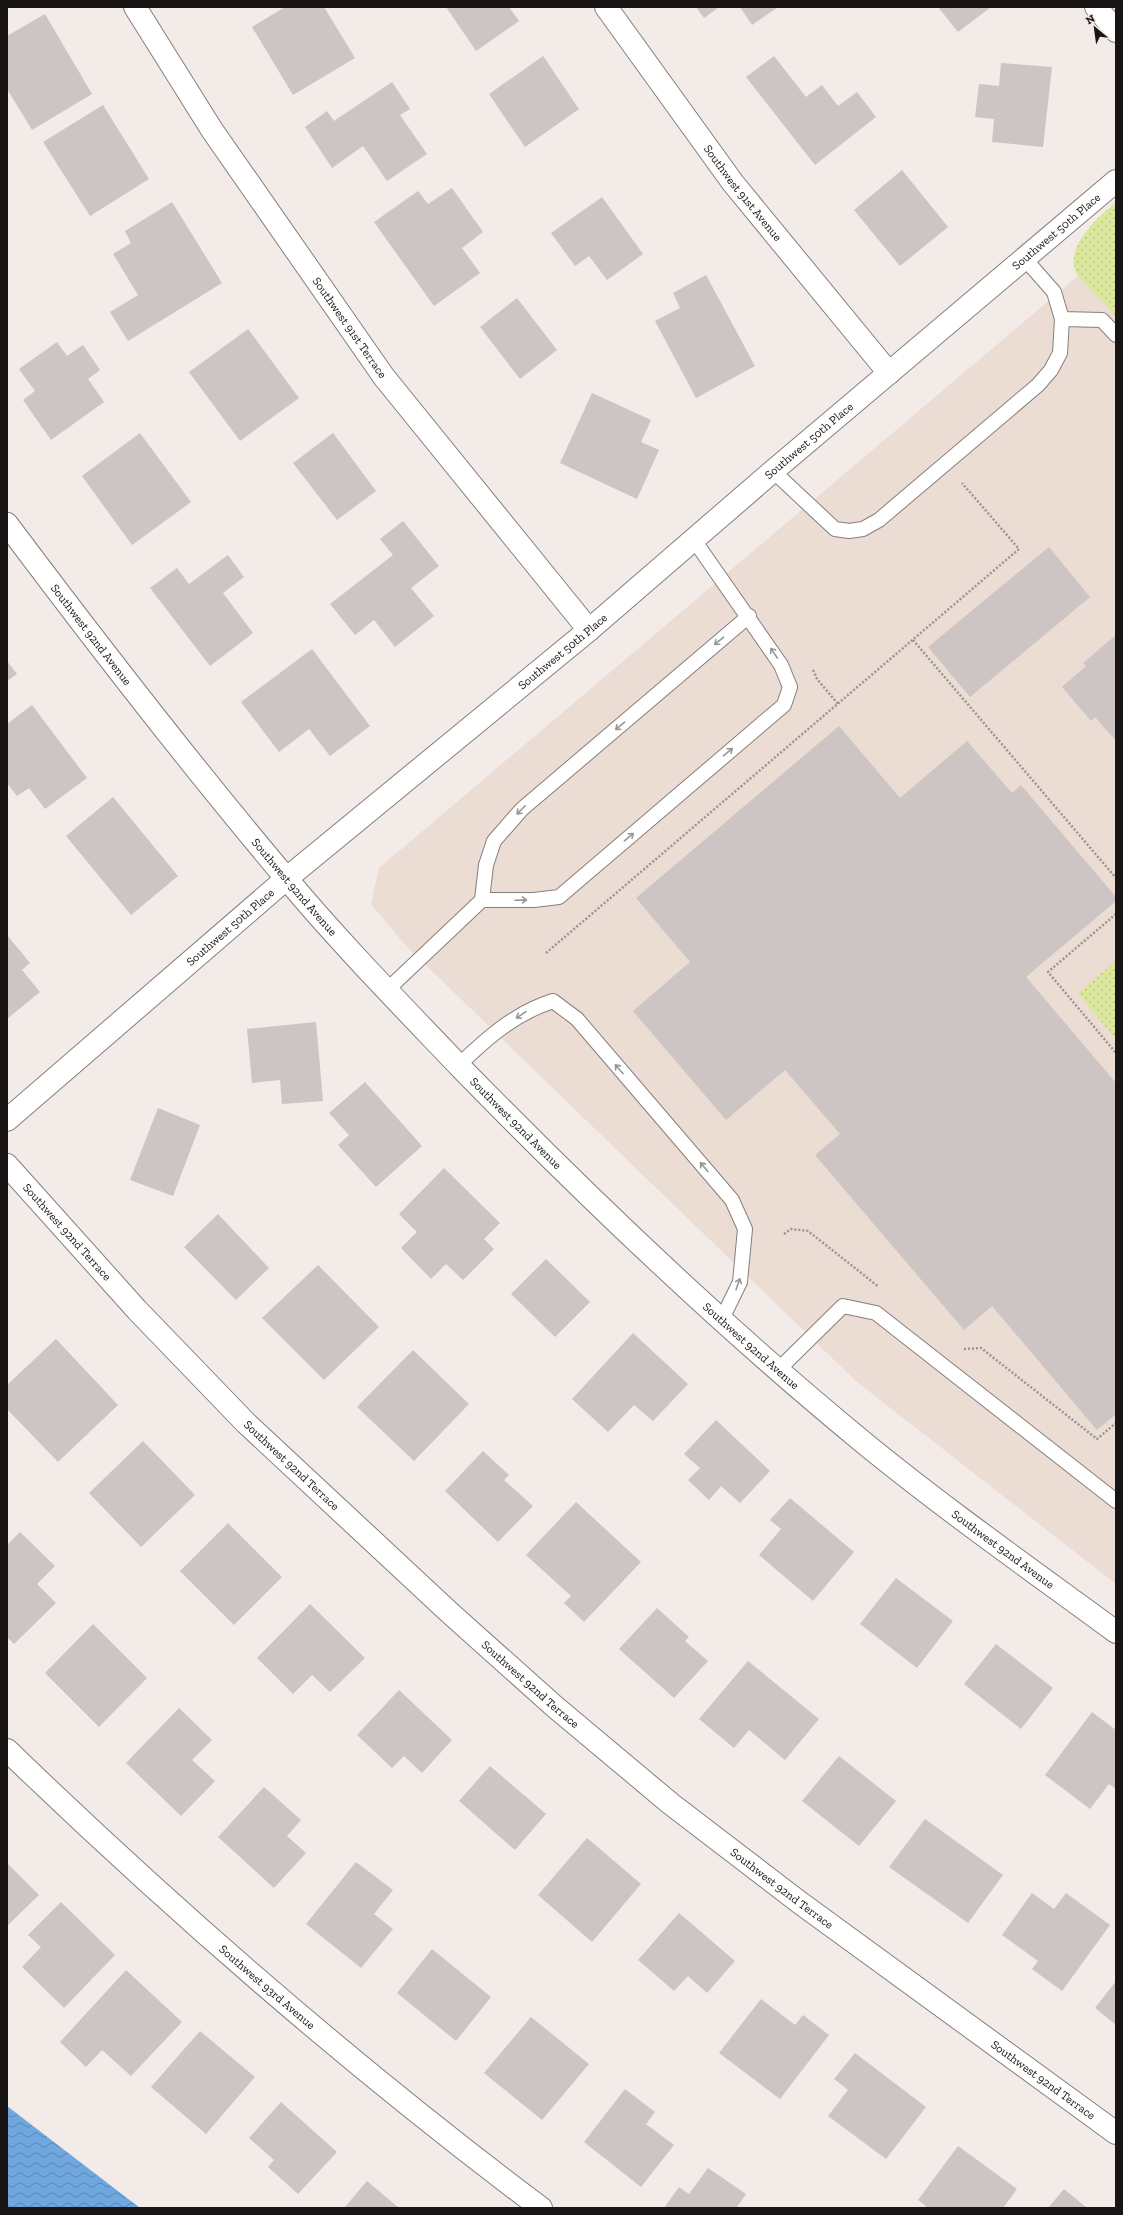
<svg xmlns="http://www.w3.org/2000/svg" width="1123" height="2215" viewBox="0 0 1123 2215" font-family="'Zilla Slab',serif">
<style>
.built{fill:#ebdcd4}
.park{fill:url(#park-dots)}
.water{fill:url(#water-waves)}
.building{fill:#cdc4c4}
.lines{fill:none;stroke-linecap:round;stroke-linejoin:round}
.service-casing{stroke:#857f7b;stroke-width:16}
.minor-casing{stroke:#857f7b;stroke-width:24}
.path{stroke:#9a9492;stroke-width:2.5;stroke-dasharray:2 2;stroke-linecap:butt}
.service{stroke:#fff;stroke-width:14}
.minor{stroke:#fff;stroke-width:22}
.oneway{stroke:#979695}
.labels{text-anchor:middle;stroke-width:3.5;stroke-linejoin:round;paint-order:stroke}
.street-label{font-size:12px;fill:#181514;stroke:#f2ebe7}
</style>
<defs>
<pattern id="park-dots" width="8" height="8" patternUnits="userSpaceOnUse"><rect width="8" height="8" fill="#dae79c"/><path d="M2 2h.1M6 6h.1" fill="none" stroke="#bac586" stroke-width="1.8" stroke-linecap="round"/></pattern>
<pattern id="water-waves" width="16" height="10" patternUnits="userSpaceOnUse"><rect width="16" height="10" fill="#6fa7de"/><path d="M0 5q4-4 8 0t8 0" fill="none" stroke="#5a87b3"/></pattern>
</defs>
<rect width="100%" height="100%" fill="#f2ebe7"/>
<path class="built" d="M1078 276 1116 316V1584L857 1382 407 947 371 904 379 868Z"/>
<path class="park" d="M1116 202V316L1078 276C1061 250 1098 217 1116 202Z
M1116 961V1040L1078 993Z"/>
<path class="water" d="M7 2106 140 2208H7Z"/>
<path class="building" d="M285 7H324L355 58 293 95 252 27Z
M446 7H509L519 21 476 51Z
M696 7H719L704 18Z
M740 7H778L752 25Z
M938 7H991L958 32Z
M45 14 92 94 32 130 7 89V36Z
M543 56 579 109 525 147 489 94Z
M774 56 806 97 822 85 838 106 857 92 876 117 815 165 746 77Z
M1001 63 1052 67 1043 147 992 142 994 119 975 117 979 84 999 86Z
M392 82 410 109 400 115 427 154 387 181 363 146 332 168 305 127 327 111 334 121Z
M103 105 149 179 90 216 43 142Z
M902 170 948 227 900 266 854 210Z
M452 188 483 232 462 248 480 273 434 306 374 222 418 191 428 204Z
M602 197 643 254 607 280 589 256 575 266 551 233Z
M172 202 222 283 128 341 110 312 138 295 113 254 131 243 125 231Z
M706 275 755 366 696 398 655 321 680 308 673 293Z
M517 298 557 350 520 379 480 327Z
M248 329 299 398 240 441 189 372Z
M57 342 67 356 83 345 100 370 88 379 104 402 51 440 23 400 35 391 19 369Z
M592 393 651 420 641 442 659 450 637 499 560 463Z
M140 433 191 502 132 545 82 476Z
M333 433 376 491 337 520 293 463Z
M403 521 439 566 411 588 434 616 395 647 374 620 355 635 330 604 393 555 380 539Z
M1049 547 1090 597 970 697 928 647Z
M228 555 244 577 223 593 253 633 210 666 150 588 177 568 189 584Z
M1116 635V741L1095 717 1091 721 1062 687 1086 666 1083 663Z
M312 649 370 726 330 756 309 729 279 752 241 702Z
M7 661 17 674 7 681Z
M32 705 87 778 45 809 29 788 17 796 7 783V724Z
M839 726 900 798 967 741 1012 793 1021 785 1116 897V901L1026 977 1116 1083V1414L1097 1430 992 1306 964 1330 815 1155 840 1134 785 1070 726 1120 633 1011 690 962 636 898Z
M113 797 178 876 131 915 66 836Z
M7 935 30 963 22 970 40 992 7 1019Z
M316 1022 323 1101 282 1104 280 1080 252 1083 247 1029Z
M365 1082 422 1146 376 1187 338 1145 349 1135 329 1113Z
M158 1108 200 1125 173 1196 130 1180Z
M444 1168 500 1223 484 1239 494 1249 463 1280 446 1264 431 1279 401 1248 417 1232 399 1214Z
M218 1214 269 1268 236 1300 184 1247Z
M546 1259 590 1302 555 1337 511 1294Z
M318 1265 379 1327 324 1380 262 1318Z
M633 1333 688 1384 653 1421 634 1405 608 1432 572 1399Z
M56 1339 118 1405 58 1462 7 1409V1385Z
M413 1350 469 1404 414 1461 357 1407Z
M716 1420 770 1471 740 1503 721 1486 709 1500 688 1480 700 1468 684 1454Z
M143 1441 195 1495 141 1547 89 1493Z
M483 1451 509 1475 504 1480 533 1506 498 1542 445 1491Z
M790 1498 854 1552 813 1601 759 1555 781 1529 770 1520Z
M576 1502 641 1562 584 1622 564 1603 571 1596 526 1555Z
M228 1523 282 1577 234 1625 180 1571Z
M20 1532 55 1566 37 1584 56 1603 14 1644 7 1637V1545Z
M896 1578 953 1621 917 1668 860 1624Z
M310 1604 365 1658 330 1692 312 1675 293 1694 257 1658Z
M657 1608 689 1637 685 1641 708 1661 674 1698 619 1649Z
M93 1624 147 1678 99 1727 45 1673Z
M996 1644 1053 1688 1021 1729 964 1684Z
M748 1661 819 1719 785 1760 749 1730 734 1748 699 1719Z
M399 1690 452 1740 422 1773 404 1756 392 1768 357 1735Z
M179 1708 212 1740 192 1760 215 1781 181 1816 126 1763Z
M1092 1712 1116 1730V1789L1109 1784 1090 1809 1045 1775Z
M839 1756 896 1801 859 1846 802 1801Z
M490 1766 546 1814 515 1850 459 1801Z
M264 1787 301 1820 287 1836 306 1853 274 1888 218 1837Z
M925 1819 1003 1875 968 1923 889 1867Z
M587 1838 641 1884 592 1942 538 1895Z
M356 1862 393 1890 374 1914 393 1929 361 1968 306 1924Z
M7 1863 39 1895 7 1926Z
M1032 1893 1054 1909 1066 1893 1110 1925 1062 1991 1032 1969 1038 1961 1002 1935Z
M61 1902 115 1955 64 2008 22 1967 41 1947 28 1935Z
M679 1913 735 1961 707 1993 688 1976 674 1991 638 1960Z
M432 1949 491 1997 456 2041 397 1993Z
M126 1970 182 2022 131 2076 102 2050 86 2067 60 2042Z
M1116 1981V2025L1095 2008Z
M761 1999 795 2025 803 2015 829 2035 780 2099 719 2053Z
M531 2017 589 2064 542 2120 484 2073Z
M200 2031 255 2077 206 2134 151 2087Z
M855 2053 926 2107 886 2159 828 2116 848 2090 834 2079Z
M625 2089 655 2112 646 2124 674 2145 641 2187 584 2142Z
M281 2102 337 2152 298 2194 268 2167 274 2160 249 2138Z
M958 2146 1017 2189 1003 2208H928L918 2200Z
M708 2168 746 2194 737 2207 739 2208H664L679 2187 689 2194Z
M367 2181 399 2208H344Z
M1064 2189 1087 2208H1048Z"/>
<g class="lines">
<g class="service-casing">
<path id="service" d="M1062 319 1102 320 1116 335
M773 471 835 529 849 531 863 529 879 520 1038 385 1051 370 1060 353 1062 319 1054 292 1025 259
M482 900H534L559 897 784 705 790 687 781 665 694 540
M387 990 482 900 486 865 494 841 522 809 749 616
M459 1065C487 1038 515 1013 553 1001L577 1019 732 1200 745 1229 740 1282 722 1319
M779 1369 843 1306 876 1313 1116 1501"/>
</g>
<g class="minor-casing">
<g id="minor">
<path id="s1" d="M135 7 212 130 384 377 589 630"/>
<path id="s2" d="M606 7 733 183 889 373"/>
<path d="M1096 7 1116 31"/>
<path id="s3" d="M7 524C97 644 189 763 286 878 342 945 403 1007 463 1070 592 1202 726 1330 869 1447 949 1512 1033 1571 1116 1632"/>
<path id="s4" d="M7 1120 286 879 589 630 773 471 1116 181"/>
<path id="s5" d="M7 1165 137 1310 246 1423 450 1613 554 1706 671 1804 799 1902 1116 2133"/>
<path id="s6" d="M7 1750C176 1913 353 2067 541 2208"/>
</g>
</g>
<path class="path" d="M913 640 1116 878
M813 670 817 679 838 704
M1116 914 1048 972 1116 1053
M546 953 1019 549 962 483
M784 1234 791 1229 808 1231 879 1287
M964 1349 981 1348 1097 1439 1116 1423"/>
<use href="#service" class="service"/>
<use href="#minor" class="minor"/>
</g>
<defs><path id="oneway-shaft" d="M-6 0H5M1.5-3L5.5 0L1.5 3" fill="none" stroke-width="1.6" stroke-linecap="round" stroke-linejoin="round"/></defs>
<g class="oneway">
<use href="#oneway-shaft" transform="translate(719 641) rotate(140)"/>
<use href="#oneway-shaft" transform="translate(774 653) rotate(-124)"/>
<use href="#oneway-shaft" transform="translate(620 726) rotate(140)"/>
<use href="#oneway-shaft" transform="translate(728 752) rotate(-40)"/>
<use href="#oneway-shaft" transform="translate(521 810) rotate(135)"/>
<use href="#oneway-shaft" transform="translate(629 837) rotate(-40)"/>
<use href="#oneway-shaft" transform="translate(521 900) rotate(-2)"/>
<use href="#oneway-shaft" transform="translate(521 1015) rotate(146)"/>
<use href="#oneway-shaft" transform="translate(619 1069) rotate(-131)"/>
<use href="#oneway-shaft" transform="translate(704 1167) rotate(-131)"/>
<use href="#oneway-shaft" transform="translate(738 1284) rotate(-71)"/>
</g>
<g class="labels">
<g class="street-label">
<text dy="4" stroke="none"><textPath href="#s2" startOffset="231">Southwest 91st Avenue</textPath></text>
<text dy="4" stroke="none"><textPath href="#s4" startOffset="1375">Southwest 50th Place</textPath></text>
<text dy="4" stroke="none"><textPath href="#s1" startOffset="386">Southwest 91st Terrace</textPath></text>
<text dy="4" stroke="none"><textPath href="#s4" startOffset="1051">Southwest 50th Place</textPath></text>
<text dy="4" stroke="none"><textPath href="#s3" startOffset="139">Southwest 92nd Avenue</textPath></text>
<text dy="4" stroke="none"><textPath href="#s4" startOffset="727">Southwest 50th Place</textPath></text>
<text dy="4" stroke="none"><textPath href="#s3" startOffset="463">Southwest 92nd Avenue</textPath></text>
<text dy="4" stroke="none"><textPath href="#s4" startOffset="295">Southwest 50th Place</textPath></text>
<text dy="4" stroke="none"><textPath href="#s3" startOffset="787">Southwest 92nd Avenue</textPath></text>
<text dy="4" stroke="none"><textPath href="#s5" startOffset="90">Southwest 92nd Terrace</textPath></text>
<text dy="4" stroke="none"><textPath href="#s3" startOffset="1111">Southwest 92nd Avenue</textPath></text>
<text dy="4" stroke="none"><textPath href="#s5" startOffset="414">Southwest 92nd Terrace</textPath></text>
<text dy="4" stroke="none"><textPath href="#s3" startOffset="1435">Southwest 92nd Avenue</textPath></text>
<text dy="4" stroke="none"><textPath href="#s5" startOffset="738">Southwest 92nd Terrace</textPath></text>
<text dy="4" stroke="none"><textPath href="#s5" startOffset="1062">Southwest 92nd Terrace</textPath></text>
<text dy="4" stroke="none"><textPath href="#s6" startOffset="352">Southwest 93rd Avenue</textPath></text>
<text dy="4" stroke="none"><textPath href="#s5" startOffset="1386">Southwest 92nd Terrace</textPath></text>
</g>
</g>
<rect width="1123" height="2215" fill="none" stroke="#181514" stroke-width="16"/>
<g transform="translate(1095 28) rotate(331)" stroke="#f2ebe7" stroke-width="3" paint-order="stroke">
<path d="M0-3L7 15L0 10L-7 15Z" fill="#181514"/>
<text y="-6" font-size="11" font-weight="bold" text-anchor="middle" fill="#181514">N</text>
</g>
</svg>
